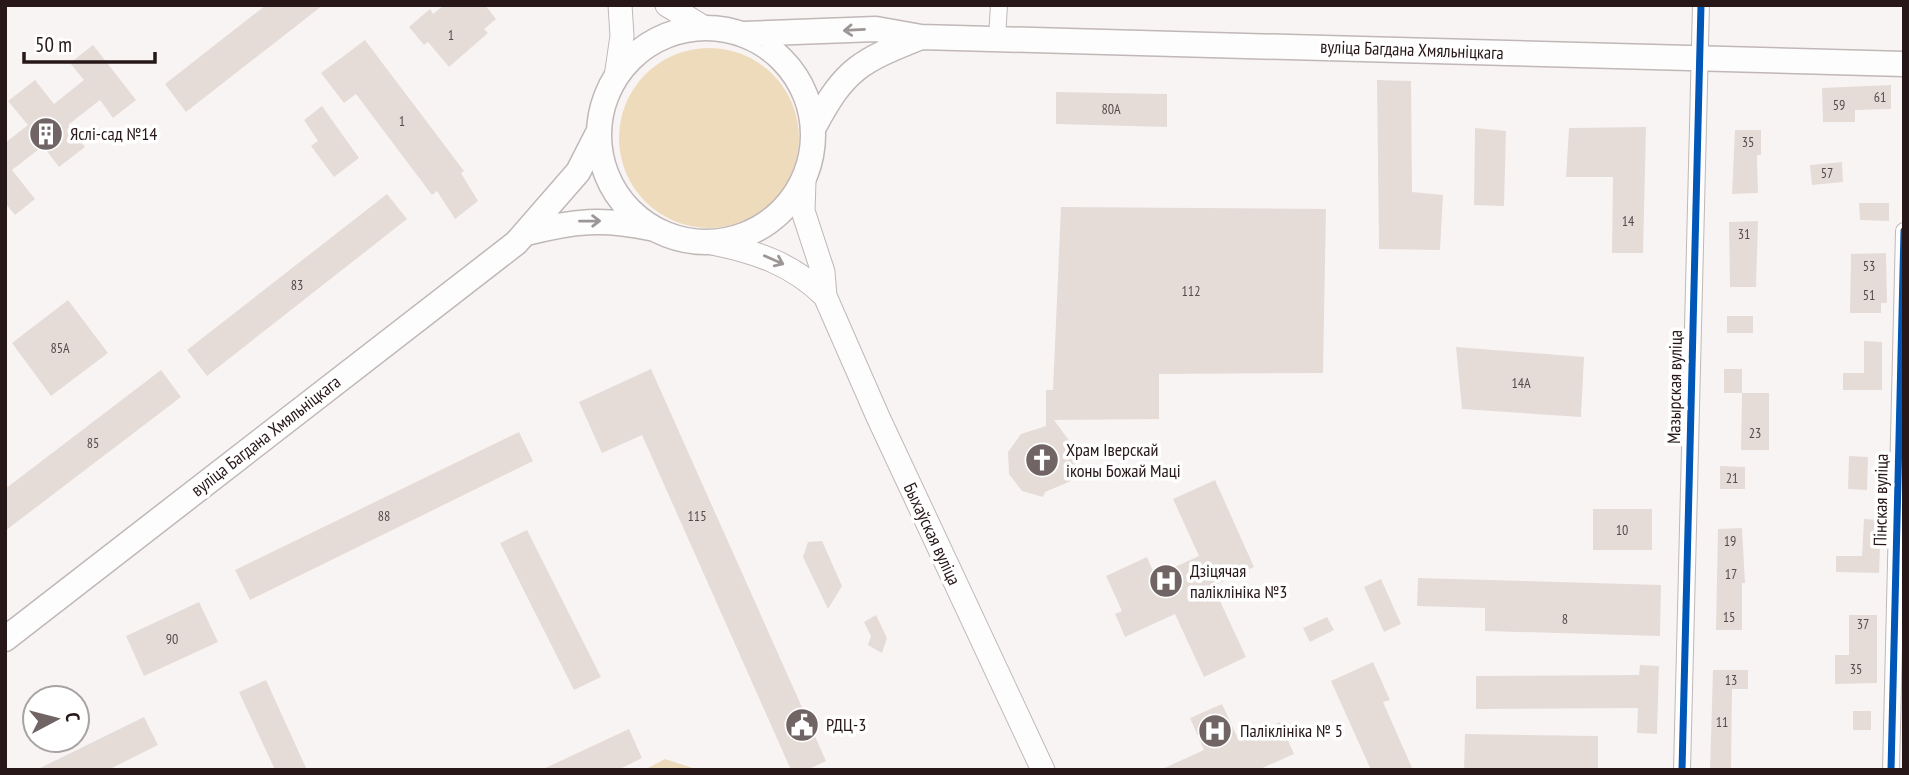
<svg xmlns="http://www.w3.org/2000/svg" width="1909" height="775" viewBox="0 0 1909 775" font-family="'PT Sans Narrow',sans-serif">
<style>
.green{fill:#eedbbb}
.building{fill:#e5dcd7}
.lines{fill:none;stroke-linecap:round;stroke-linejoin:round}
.street-casing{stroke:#c0b7b7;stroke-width:18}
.secondary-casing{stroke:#c0b7b7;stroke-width:25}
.primary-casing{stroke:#c0b7b7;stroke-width:27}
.street{stroke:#fefdfd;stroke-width:16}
.secondary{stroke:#fefdfd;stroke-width:23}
.primary{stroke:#fefdfd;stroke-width:24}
.cycleway-casing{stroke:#fff;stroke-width:11}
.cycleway{stroke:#0057b8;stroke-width:7}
.oneway{stroke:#9d9696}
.labels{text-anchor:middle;stroke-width:7;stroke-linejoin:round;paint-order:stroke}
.number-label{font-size:14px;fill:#584a4a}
.street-label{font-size:18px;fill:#271718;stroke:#fff}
.poi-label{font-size:18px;fill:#271718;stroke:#fff;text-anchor:start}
</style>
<rect width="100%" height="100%" fill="#f9f4f4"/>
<path class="green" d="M619 138a90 90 0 1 1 180 0a90 90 0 1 1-180 0Z
M665 759 699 770H644Z"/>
<path class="building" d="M266 5H323L186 112 165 84Z
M444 5H485L496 19 484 29 488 33 449 67 428 42 424 45 409 27 430 9 433 14Z
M365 40 464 171 461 173 478 201 455 219 437 191 432 195 356 94 344 103 321 73Z
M93 45 136 100 113 118 100 100 68 125 85 147 59 167 43 146 12 170 35 199 15 215 5 203V143L28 125 8 101 35 80 54 104 84 80 70 63Z
M1377 80 1411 81 1412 192 1443 195 1440 250 1379 249Z
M1891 85V109L1855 110V122H1823L1822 88Z
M1056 92 1167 94V127L1056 124Z
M322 106 359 158 334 177 311 146 318 141 304 120Z
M1646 127 1643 253H1612L1613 177H1566L1569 128Z
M1475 128 1506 131 1504 206 1474 205Z
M1735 130H1761V155H1757L1758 193 1732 194Z
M1842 162 1843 182 1812 185 1810 165Z
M387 194 407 219 207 376 187 350Z
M1859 203H1889V221L1860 220Z
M1061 207 1326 209 1323 373 1159 374V419L1054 420 1073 446 1077 458 1071 481 1045 492 1043 497 1022 491 1009 474 1008 452 1021 434 1046 426V390H1053Z
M1758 221 1756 287H1730L1729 222Z
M1886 253 1887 303H1881V313H1850L1851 254Z
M68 300 108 353 51 396 12 343Z
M1727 316H1753V333H1727Z
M1864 341 1882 342V390H1843V373H1864Z
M1456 347 1584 357 1581 417 1462 409Z
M651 369 826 761 807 770H791L642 435 602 453 579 402Z
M1724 369H1742V393H1724Z
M161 370 181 397 5 531V489Z
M1742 393H1769V450H1741Z
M519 432 533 461 250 600 235 570Z
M1849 456 1868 457 1867 490 1848 489Z
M1720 466 1745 467V489H1720Z
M1215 480 1254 567 1213 586 1246 657 1204 677 1175 614 1125 637 1115 614 1122 611 1106 576 1147 557 1155 576 1199 556 1173 499Z
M1593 509H1652V550H1593Z
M1864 519 1881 520 1879 573 1836 572V556H1862Z
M1742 528 1745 583H1742V630H1716L1718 529Z
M527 530 601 677 574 690 500 543Z
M822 541 842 586 828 609 803 557 808 542Z
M1418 578 1661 585 1660 636 1485 631V608L1417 606Z
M1381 579 1401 624 1384 632 1364 587Z
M199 602 218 642 144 676 126 636Z
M876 615 887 638 882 653 868 645 871 636 864 622Z
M1849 615H1877V683L1835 684V655H1849Z
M1327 617 1334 630 1310 642 1303 628Z
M1373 662 1390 700 1383 702 1413 770H1371L1331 681Z
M1640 665 1659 666 1657 734 1637 733 1638 708 1476 709V676L1639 675Z
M1713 670H1748V689H1732L1731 770H1710Z
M266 680 307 770H275L239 692Z
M1222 704 1239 741 1280 722 1294 754 1258 770H1160L1204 750 1190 718Z
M1853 711H1871V730H1853Z
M144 717 158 745 108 770H36Z
M629 729 642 758 618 770H541Z
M1465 734 1598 736V770H1464Z"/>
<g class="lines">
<g class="street-casing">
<path id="street" d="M997 38 999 5
M1682 770 1701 5
M1891 770 1904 231"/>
</g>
<g class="secondary-casing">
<path id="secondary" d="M667 5 703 27
M616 77 622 36 620 5
M804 181 803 211 823 272 825 296 878 417 1043 770
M712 243C757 252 792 264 825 296"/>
</g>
<g class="primary-casing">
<path id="primary" d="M599 135a107 107 0 1 1 214 0a107 107 0 1 1-214 0Z
M744 34 876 29 921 37 1904 64
M814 127C845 68 861 61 921 37
M527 233C573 221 603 218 650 228
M5 639 516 243 578 172 599 131"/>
</g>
<use href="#street" class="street"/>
<use href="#secondary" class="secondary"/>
<use href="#primary" class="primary"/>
<g class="cycleway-casing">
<path id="cycleway" d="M1682 770 1701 5
M1891 770 1904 231"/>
</g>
<use href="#cycleway" class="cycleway"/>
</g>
<defs><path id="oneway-shaft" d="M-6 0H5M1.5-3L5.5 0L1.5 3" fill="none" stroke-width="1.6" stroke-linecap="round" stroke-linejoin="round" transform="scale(1.75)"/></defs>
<g class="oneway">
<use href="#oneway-shaft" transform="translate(854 30) rotate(177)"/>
<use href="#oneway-shaft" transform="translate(590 221) rotate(-1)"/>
<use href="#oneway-shaft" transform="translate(774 260) rotate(24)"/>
</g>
<defs>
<g id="building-disc" transform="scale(1.75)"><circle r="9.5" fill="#706465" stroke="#fff"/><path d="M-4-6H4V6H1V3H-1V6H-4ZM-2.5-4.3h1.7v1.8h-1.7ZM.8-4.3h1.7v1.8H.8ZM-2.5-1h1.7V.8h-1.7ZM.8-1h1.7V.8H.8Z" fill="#fff"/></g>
<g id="church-disc" transform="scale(1.75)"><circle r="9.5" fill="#706465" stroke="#fff"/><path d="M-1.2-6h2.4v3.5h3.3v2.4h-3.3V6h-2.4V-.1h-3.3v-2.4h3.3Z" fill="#fff"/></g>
<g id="hospital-disc" transform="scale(1.75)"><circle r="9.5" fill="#706465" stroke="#fff"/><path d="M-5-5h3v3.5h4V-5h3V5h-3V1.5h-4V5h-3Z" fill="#fff"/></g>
<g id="civic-disc" transform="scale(1.75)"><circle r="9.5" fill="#706465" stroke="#fff"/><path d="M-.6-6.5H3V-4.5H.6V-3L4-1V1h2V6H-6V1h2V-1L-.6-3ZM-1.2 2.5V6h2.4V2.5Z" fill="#fff"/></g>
</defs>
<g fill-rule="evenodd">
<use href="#building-disc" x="46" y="134"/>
<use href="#church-disc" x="1042" y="460"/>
<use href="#hospital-disc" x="1166" y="581"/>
<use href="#civic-disc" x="802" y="725"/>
<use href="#hospital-disc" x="1215" y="731"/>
</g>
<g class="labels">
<g class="number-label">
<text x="451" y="40">1</text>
<text x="1880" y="102">61</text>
<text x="1839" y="110">59</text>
<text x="1111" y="114">80А</text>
<text x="402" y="126">1</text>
<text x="1748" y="147">35</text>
<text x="1827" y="178">57</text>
<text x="1628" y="226">14</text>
<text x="1744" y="239">31</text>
<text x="1869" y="271">53</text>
<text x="297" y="290">83</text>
<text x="1191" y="296">112</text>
<text x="1869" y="300">51</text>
<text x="60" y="353">85А</text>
<text x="1521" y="388">14А</text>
<text x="1755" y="438">23</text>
<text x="93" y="448">85</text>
<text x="1732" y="483">21</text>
<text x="384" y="521">88</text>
<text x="697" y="521">115</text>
<text x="1622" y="535">10</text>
<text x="1730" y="546">19</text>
<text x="1731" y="579">17</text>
<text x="1729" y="622">15</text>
<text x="1565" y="624">8</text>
<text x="1863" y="629">37</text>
<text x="172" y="644">90</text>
<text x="1856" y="674">35</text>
<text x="1731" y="685">13</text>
<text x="1722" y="727">11</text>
</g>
<g class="street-label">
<text transform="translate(1412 50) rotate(2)" y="6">вуліца Багдана Хмяльніцкага</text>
<text transform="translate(1675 387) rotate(-89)" y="6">Мазырская вуліца</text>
<text transform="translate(266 436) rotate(-38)" y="6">вуліца Багдана Хмяльніцкага</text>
<text transform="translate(1881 500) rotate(-89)" y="6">Пінская вуліца</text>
<text transform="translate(932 534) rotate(65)" y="6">Быхаўская вуліца</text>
</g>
<g class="poi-label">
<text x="70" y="140">Яслі-сад №14</text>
<text x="1066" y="456">Храм Іверскай<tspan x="1066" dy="21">іконы Божай Маці</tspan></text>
<text x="1190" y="577">Дзіцячая<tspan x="1190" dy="21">паліклініка №3</tspan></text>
<text x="826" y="731">РДЦ-3</text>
<text x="1240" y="737">Паліклініка № 5</text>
</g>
</g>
<rect width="1909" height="775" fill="none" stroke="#271718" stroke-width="14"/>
<g transform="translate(56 719) rotate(83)"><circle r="33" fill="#ffffff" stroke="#a9a2a3" stroke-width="2"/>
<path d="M0-5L12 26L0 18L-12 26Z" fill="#706465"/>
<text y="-10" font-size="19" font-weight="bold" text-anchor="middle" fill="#271718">С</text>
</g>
<path d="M24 52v10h131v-10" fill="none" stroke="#271718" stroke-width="3.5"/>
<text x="35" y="52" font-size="21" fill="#271718" stroke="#ffffff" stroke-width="5" paint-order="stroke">50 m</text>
</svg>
